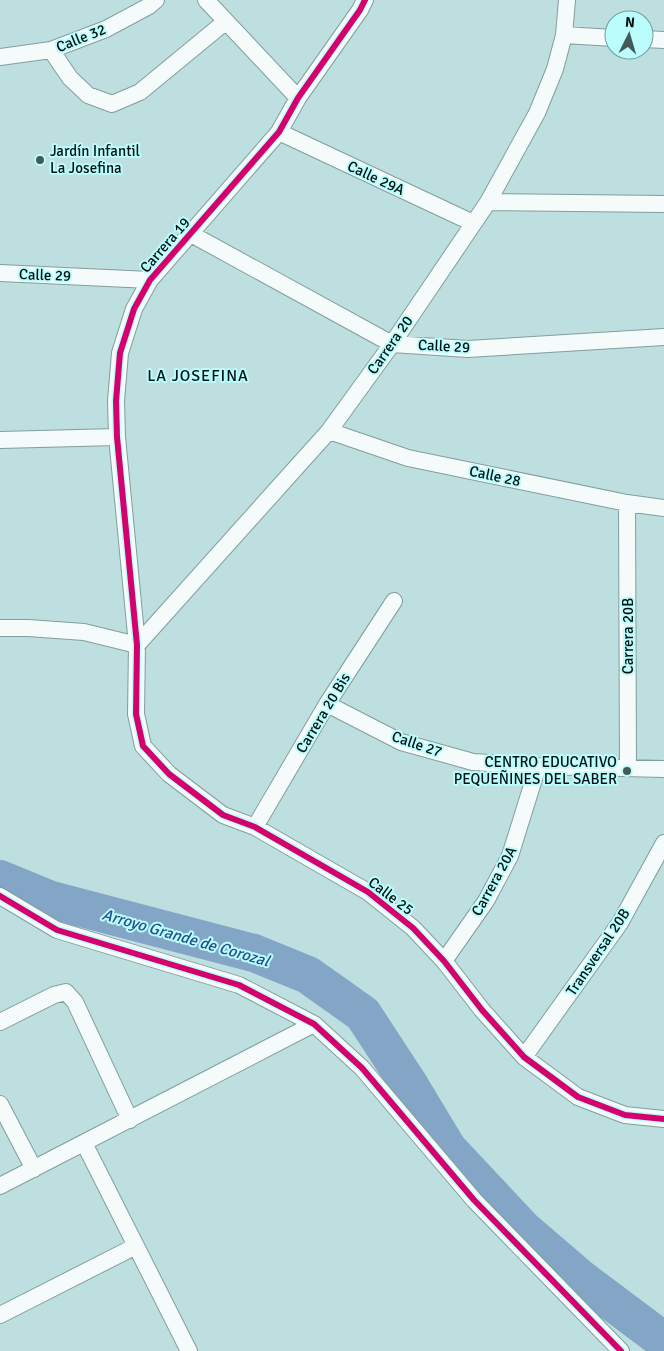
<svg xmlns="http://www.w3.org/2000/svg" width="664" height="1351" viewBox="0 0 664 1351" font-family="Signika,sans-serif">
<style>
.lines{fill:none;stroke-linecap:round;stroke-linejoin:round}
.river{stroke:#84a6c6;stroke-width:38}
.minor-casing{stroke:#829e9e;stroke-width:18}
.minor{stroke:#f5fafa;stroke-width:16}
.cycleway-casing{stroke:#bbfcfc;stroke-width:9}
.cycleway{stroke:#d6006c;stroke-width:6}
.poi-dot{fill:#425a5a;stroke:#bbfcfc;stroke-width:2}
.labels{text-anchor:middle;stroke-width:4;stroke-linejoin:round;paint-order:stroke}
.street-label{font-size:15px;fill:#001213;stroke:#bbfcfc}
.poi-label{font-size:15px;fill:#001213;stroke:#bbfcfc;text-anchor:start}
.neighbourhood-label{font-size:16px;letter-spacing:1px;fill:#001213;stroke:#bbfcfc}
.water-label{font-size:16px;font-style:italic;fill:#23508c;stroke:#bbfcfc}
</style>
<rect width="100%" height="100%" fill="#bddfdf"/>
<g class="lines">
<path class="river" d="M0 879 51 900 254 953 308 975 363 1014 410 1086 448 1149 524 1230 580 1278 664 1341"/>
<g class="minor-casing">
<path id="minor" d="M206 0 298 98
M365 0 360 10 298 98 279 132 150 280 134 309 120 353 116 401 117 437 137 645 136 714 143 746 169 774 223 815 255 827 368 892 413 928 444 961 482 1010 524 1057 578 1097 625 1115 664 1119
M564 35 614 38
M644 39 664 40
M51 50 70 78 88 95 112 104 140 92 225 22
M0 57 51 50 106 29 149 6 156 0
M279 132 473 223
M488 202 664 204
M191 234 392 344 468 349 664 337
M0 273 150 280
M329 431 408 458 627 503 664 508
M0 440 117 437
M627 503 628 768
M0 628H28L84 632 137 645
M137 645 329 431 392 344 488 202 537 113 555 69 564 35 567 0
M327 704 401 742 473 762 538 766 664 769
M255 827 327 704 394 601
M0 896 57 930 239 985 314 1024 362 1068 474 1200 621 1351
M444 961 486 901 510 856 538 766
M0 1022 54 995 66 992 75 1002 130 1120
M524 1057 620 923 664 843
M0 1104 34 1169
M84 1143 189 1351
M0 1186 314 1024
M0 1315 136 1246"/>
</g>
<use href="#minor" class="minor"/>
<g class="cycleway-casing">
<path id="cycleway" d="M365 0 360 10 298 98 279 132 150 280 134 309 120 353 116 401 117 437 137 645 136 714 143 746 169 774 223 815 255 827 368 892 413 928 444 961 482 1010 524 1057 578 1097 625 1115 664 1119
M0 896 57 930 239 985 314 1024 362 1068 474 1200 621 1351"/>
</g>
<use href="#cycleway" class="cycleway"/>
</g>
<g class="poi-dot">
<circle cx="40" cy="160" r="5"/>
<circle cx="627" cy="771" r="5"/>
</g>
<g class="labels">
<g class="street-label">
<text transform="translate(81 38) rotate(-22)" y="5">Calle 32</text>
<text transform="translate(376 178) rotate(25)" y="5">Calle 29A</text>
<text transform="translate(165 245) rotate(-49)" y="5">Carrera 19</text>
<text transform="translate(45 275) rotate(2)" y="5">Calle 29</text>
<text transform="translate(390 345) rotate(-55)" y="5">Carrera 20</text>
<text transform="translate(444 346) rotate(3)" y="5">Calle 29</text>
<text transform="translate(495 476) rotate(12)" y="5">Calle 28</text>
<text transform="translate(628 636) rotate(-90)" y="5">Carrera 20B</text>
<text transform="translate(323 713) rotate(-59)" y="5">Carrera 20 Bis</text>
<text transform="translate(417 744) rotate(19)" y="5">Calle 27</text>
<text transform="translate(494 881) rotate(-61)" y="5">Carrera 20A</text>
<text transform="translate(391 896) rotate(37)" y="5">Calle 25</text>
<text transform="translate(598 952) rotate(-56)" y="5">Transversal 20B</text>
</g>
<g class="poi-label">
<text x="50" y="156">Jardín Infantil<tspan x="50" dy="17">La Josefina</tspan></text>
<text x="617" y="767" text-anchor="end">CENTRO EDUCATIVO<tspan x="617" dy="17">PEQUEÑINES DEL SABER</tspan></text>
</g>
<g class="neighbourhood-label">
<text x="198" y="381">LA JOSEFINA</text>
</g>
<g class="water-label">
<text transform="translate(186 937) rotate(16)" y="6">Arroyo Grande de Corozal</text>
</g>
</g>
<g transform="translate(629 35) rotate(5)"><circle r="24" fill="#bbfcfc" stroke="#709e9f"/>
<path d="M0-4L9 19L0 12L-9 19Z" fill="#425a5a"/>
<text y="-8" font-size="14" font-weight="bold" text-anchor="middle" fill="#001213">N</text>
</g>
</svg>
